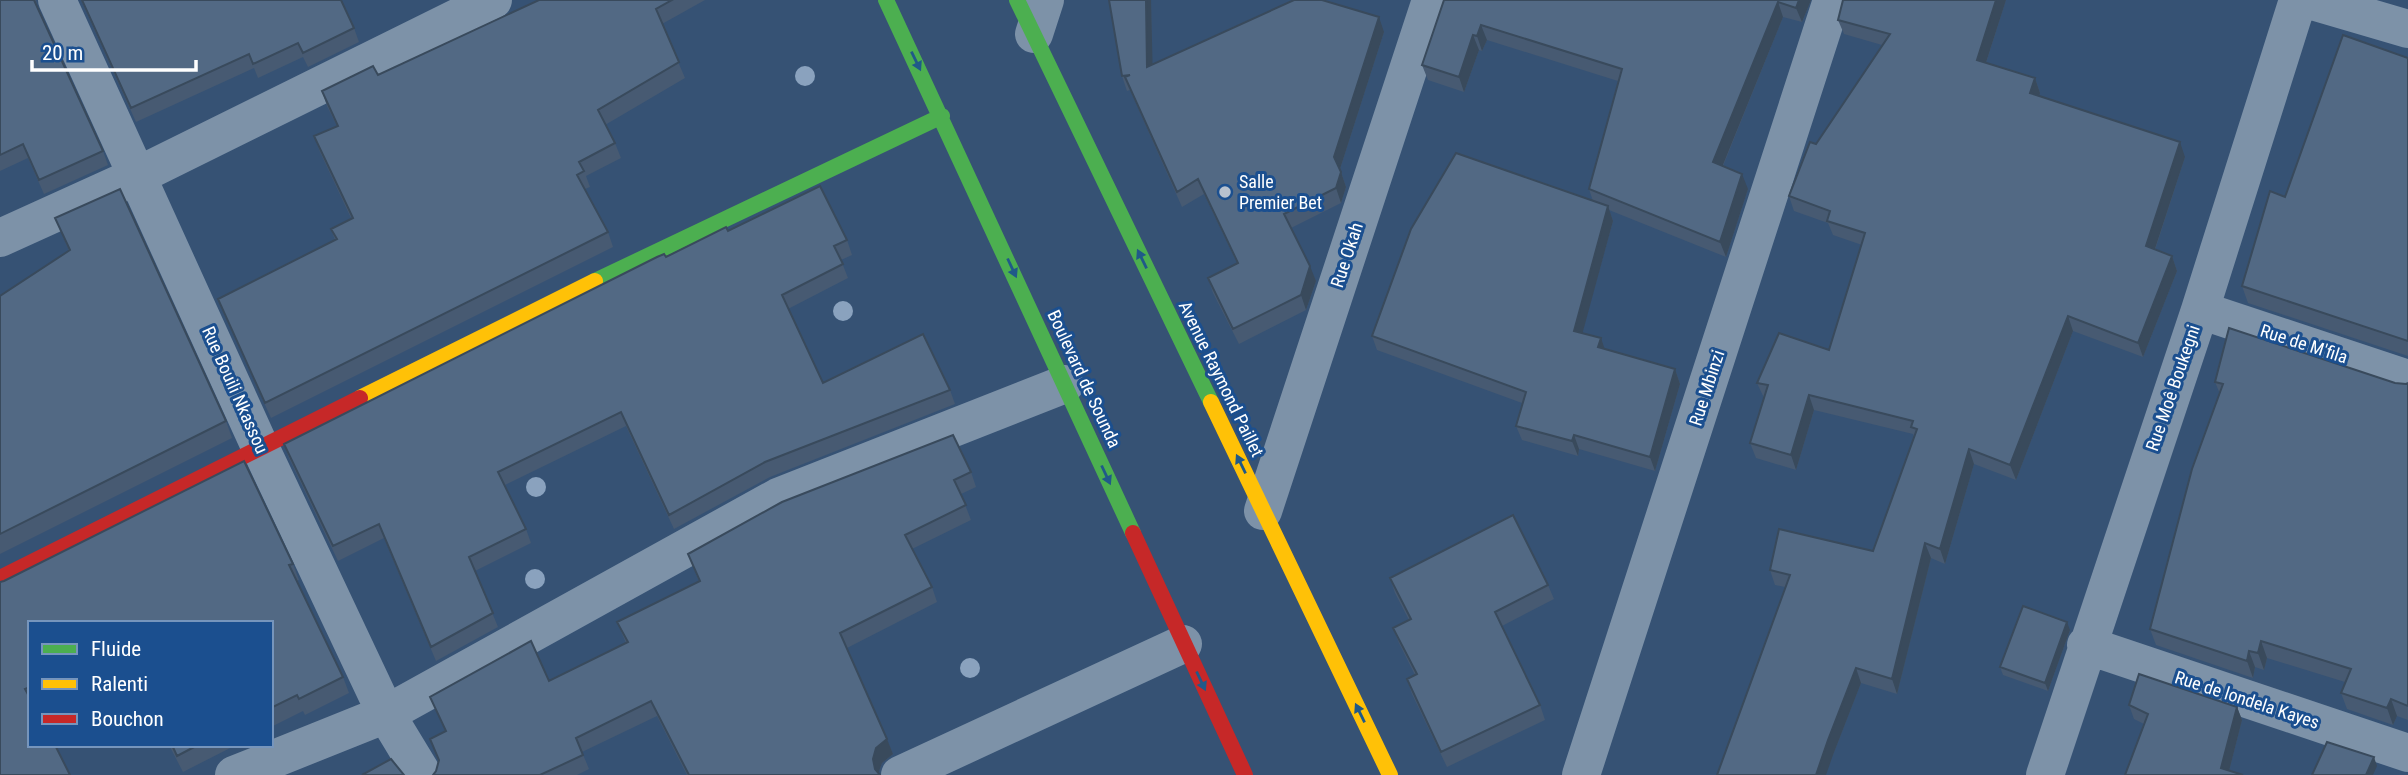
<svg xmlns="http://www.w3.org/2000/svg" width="2408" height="775" viewBox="0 0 2408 775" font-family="'Roboto Condensed',sans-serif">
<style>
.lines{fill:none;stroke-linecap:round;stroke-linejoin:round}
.street{stroke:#7d92a8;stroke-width:38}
.fast{stroke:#4caf50;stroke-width:16}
.slow{stroke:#ffc107;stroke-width:16}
.jam{stroke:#c62828;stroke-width:16}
.tree{fill:#8aa2be}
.wall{fill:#475a72}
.shaded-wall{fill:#394a5c}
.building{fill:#526984;stroke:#394a5c;stroke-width:2}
.oneway{fill:#205989}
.poi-dot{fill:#b9c2ce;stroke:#1b4f8f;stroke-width:2.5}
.labels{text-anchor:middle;stroke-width:6;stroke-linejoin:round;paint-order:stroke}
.poi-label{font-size:18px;fill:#fff;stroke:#1b4f8f;text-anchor:start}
.street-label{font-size:18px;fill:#fff;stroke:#1b4f8f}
</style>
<rect width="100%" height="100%" fill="#365274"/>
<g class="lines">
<path class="street" d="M57 0 261 449 386 714 423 775
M2309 0 2408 29
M1034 34 1045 0
M0 238 139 175 493 0
M2200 310 2408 379
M1263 511 1431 0
M2086 645 2408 753
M234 775 386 714 778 497 1065 384
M900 775 1183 644
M1581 775 1832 0
M2045 775 2200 310 2298 0"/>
<path class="fast" d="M886 0 1133 533
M1017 0 1211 402
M595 281 942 116"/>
<path class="slow" d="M360 398 595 281
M1211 402 1390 775"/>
<path class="jam" d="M1133 533 1245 775
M0 578 360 398"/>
</g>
<g class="tree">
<circle cx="805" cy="76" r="10"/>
<circle cx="843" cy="311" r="10"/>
<circle cx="536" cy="487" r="10"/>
<circle cx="535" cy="579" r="10"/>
<circle cx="970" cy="668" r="10"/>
</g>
<path class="wall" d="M0 0H36L37 5 103 151 108 165 44 194 28 158 0 171Z
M81 0H341L354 28 359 42 308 67 303 57 258 78 254 68 136 122Z
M539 0H705L662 24 685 78 605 125 615 143 621 158 586 176 590 187 585 189 608 232 613 247 271 418 224 314 218 299 335 240 331 229 351 218 320 152 314 136 337 126 327 106 322 91 378 75Z
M1109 0H1151L1152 65 1384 32 1340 169 1346 187 1341 203 1291 228 1316 281 1306 310 1239 344 1213 293 1208 278 1237 263 1204 194 1182 207 1130 90 1127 91 1122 76Z
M1444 0H1811L1802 22 1783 17 1723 166 1748 189 1726 257 1609 210 1613 221 1582 333 1605 349 1675 369 1680 384 1655 471 1579 449 1578 456 1522 440 1516 426 1522 403 1377 350 1372 336 1593 201 1589 189 1618 81 1487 40 1482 51 1479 50 1464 92 1428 80 1422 65Z
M1843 0H2006L1986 63 2035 78 2040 93 2039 96 2185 157 2155 250 2172 256 2177 271 2143 357 2073 331 2016 480 1974 464 1945 564 1931 558 1897 694 1861 683 1833 755 1785 587 1775 585 1770 570 1873 551 1914 437 1913 434 1814 410 1796 470 1756 458 1750 443 1764 398 1757 383 1829 350 1862 245 1833 235 1828 223 1794 211 1789 196 1816 144 1882 45 1844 34 1838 20Z
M2408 58V356L2248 303 2242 286 2285 197Z
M55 218 226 421 232 438 0 554V296L69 251Z
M728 231 847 240 852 255 841 260 848 278 788 309 823 383 950 390 955 404 770 477 674 529 626 426 505 485 526 529 531 543 475 571 498 627 436 661 384 538 338 561 289 458 284 444 666 257Z
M2215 382 2406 384 2408 383V720L2397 716 2393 725 2347 709 2341 693 2345 682 2267 658 2264 670 2255 667 2253 678 2156 645 2150 629 2220 394Z
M971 472 976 487 961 494 971 520 912 549 932 587 937 602 847 648 893 754 882 763 878 773 880 775H687L657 716 582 752 589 769 577 775H433L436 771 439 762 430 739 445 731 430 697 549 681 626 643 617 622 699 582 688 554Z
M293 564 299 580 296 581 343 677 349 693 305 715 303 711 271 727V623H30V745L0 775V582Z
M1390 578 1548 585 1554 599 1502 626 1540 705 1545 720 1447 767 1412 694 1407 679 1415 675 1399 643 1393 628 1409 620 1395 593Z
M2070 630 2048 691 2003 675 2000 667Z
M2129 705 2237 707 2242 720 2229 771 2125 775 2144 724 2134 719Z
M169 745H236L183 772Z"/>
<path class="shaded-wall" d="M1146 0H1151L1153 82 1147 67Z
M1799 0H1811L1802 22 1796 8Z
M1996 0H2006L1982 75 1977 60Z
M1778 2 1783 17 1718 177 1713 162Z
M1379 17 1384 32 1339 172 1334 157Z
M1481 25 1487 40 1482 51 1477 36Z
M1473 35 1479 50 1464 92 1459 77Z
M2035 78 2040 93 2036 107 2030 93Z
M2180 142 2185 157 2151 261 2146 246Z
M1341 172 1346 187 1341 203 1336 188Z
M1742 174 1748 189 1726 257 1720 242Z
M1608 206 1613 221 1579 346 1574 331Z
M2172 256 2177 271 2143 357 2138 343Z
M1310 266 1316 281 1306 310 1301 295Z
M2068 316 2073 331 2016 480 2010 465Z
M1601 338 1606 353 1598 347Z
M1675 369 1680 384 1655 471 1650 457Z
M1809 395 1814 410 1796 470 1791 455Z
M1574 435 1579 449 1578 456 1572 441Z
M1969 449 1974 464 1945 564 1940 549Z
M1925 543 1931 558 1897 694 1892 679Z
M2067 622 2070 630 2048 691 2045 683Z
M2261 641 2267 658 2264 670 2258 653Z
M2249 651 2255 667 2253 678 2247 661Z
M1856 668 1861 683 1833 755 1826 775H1816L1828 740Z
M2391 699 2397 716 2393 725 2387 708Z
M2237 707 2242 720 2228 775 2221 768Z
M887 739 893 754 882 763 878 774 875 769 873 759 876 748Z
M2374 757 2377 766 2373 775H2366Z"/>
<path class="building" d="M0 0H34L103 151 39 180 23 144 0 155Z
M82 0H341L354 28 303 53 298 43 253 64 249 54 131 108Z
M539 0H672L656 9 679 62 598 110 615 143 579 162 584 171 577 175 608 232 265 403 218 299 337 239 331 229 353 218 314 136 338 126 322 91 373 66 378 75Z
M1109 0H1146L1147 67 1294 0H1322L1379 17 1334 157 1341 172 1336 188 1284 214 1310 266 1301 295 1233 329 1208 278 1238 263 1198 179 1177 192 1125 77 1130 75 1122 76Z
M1444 0H1799L1796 8 1778 2 1713 162 1742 174 1720 242 1589 189 1622 69 1481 25 1477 36 1473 35 1459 77 1422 65Z
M1843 0H1996L1977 60 2035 78 2030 93 2180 142 2146 246 2172 256 2138 343 2068 316 2010 465 1969 449 1940 549 1925 543 1892 679 1856 668 1828 740 1816 775H1717L1790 575 1770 570 1779 529 1873 551 1917 429 1911 427 1913 421 1809 395 1791 455 1750 443 1768 385 1757 383 1779 333 1829 350 1865 233 1827 221 1830 211 1789 196 1810 142 1816 144 1890 34 1838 20Z
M2343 35 2408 58V341L2242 286 2270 191 2285 197Z
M1456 153 1608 206 1574 331 1601 338 1598 347 1675 369 1650 457 1574 435 1572 441 1516 426 1526 392 1372 336 1411 229Z
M820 186 847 240 834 246 843 264 782 295 823 383 923 334 950 390 765 462 669 515 621 412 498 472 526 529 469 557 493 613 431 647 379 524 333 546 284 444 657 257 664 254 666 257 726 227 728 231Z
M120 189 226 421 0 534V296L70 250 55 218Z
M2229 328 2395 383 2406 384 2408 383V706L2391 699 2387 708 2341 693 2351 669 2261 641 2258 653 2249 651 2247 661 2150 629 2192 469 2223 384 2215 382Z
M953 435 971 472 954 480 966 505 905 535 932 587 840 633 887 739 876 748 873 759 875 769 880 775H689L651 701 576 738 583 755 540 775H433L436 771 439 760 430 739 446 731 430 697 531 641 549 681 628 642 617 622 700 581 688 554 782 502Z
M244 461 293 564 289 565 343 677 299 699 297 695 271 708V623H30V687L25 689 30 698V745H55L70 775H0V582L4 581Z
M1513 515 1548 585 1495 612 1540 705 1441 752 1407 679 1417 674 1393 628 1411 619 1390 578Z
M2023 606 2067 622 2045 683 2000 667Z
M2139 674 2237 707 2221 768 2243 775H2125L2148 714 2129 705Z
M2327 742 2374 757 2366 775H2312Z
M172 745H198L177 756Z
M391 759 404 775H362Z"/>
<defs><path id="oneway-solid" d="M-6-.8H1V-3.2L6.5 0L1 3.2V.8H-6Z" transform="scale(1.75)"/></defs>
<g class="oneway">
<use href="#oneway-solid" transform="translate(916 61) rotate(64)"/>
<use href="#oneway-solid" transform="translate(1142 259) rotate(-116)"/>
<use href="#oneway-solid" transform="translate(1012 268) rotate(65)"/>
<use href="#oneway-solid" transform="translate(1241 464) rotate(-116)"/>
<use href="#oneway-solid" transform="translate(1106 475) rotate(65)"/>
<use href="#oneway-solid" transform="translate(1201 681) rotate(65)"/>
<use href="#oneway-solid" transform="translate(1360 713) rotate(-116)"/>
</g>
<circle class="poi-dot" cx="1225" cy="192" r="7"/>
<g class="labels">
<g class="poi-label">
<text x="1239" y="188">Salle<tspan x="1239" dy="21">Premier Bet</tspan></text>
</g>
<g class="street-label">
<text transform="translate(1347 255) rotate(-72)" y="6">Rue Okah</text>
<text transform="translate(2304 344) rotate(18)" y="6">Rue de M'fila</text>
<text transform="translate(1084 379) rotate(65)" y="6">Boulevard de Sounda</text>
<text transform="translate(1221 379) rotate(64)" y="6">Avenue Raymond Paillet</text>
<text transform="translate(1707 388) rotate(-72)" y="6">Rue Mbinzi</text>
<text transform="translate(2173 388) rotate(-71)" y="6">Rue Moê Boukegni</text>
<text transform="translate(235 390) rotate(66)" y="6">Rue Bouili Nkassou</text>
<text transform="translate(2247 700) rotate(18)" y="6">Rue de londela Kayes</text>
</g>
</g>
<rect x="28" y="621" width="245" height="126" fill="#1b4f8f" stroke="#7695bc" stroke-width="2"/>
<rect x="42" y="644" width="35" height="10" fill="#4caf50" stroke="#7695bc" stroke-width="2"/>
<text x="91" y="656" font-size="21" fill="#ffffff">Fluide</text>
<rect x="42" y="679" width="35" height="10" fill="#ffc107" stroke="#7695bc" stroke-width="2"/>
<text x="91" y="691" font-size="21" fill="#ffffff">Ralenti</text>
<rect x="42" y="714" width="35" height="10" fill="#c62828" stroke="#7695bc" stroke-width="2"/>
<text x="91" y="726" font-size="21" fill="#ffffff">Bouchon</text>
<path d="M32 60v10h164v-10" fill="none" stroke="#ffffff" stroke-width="3.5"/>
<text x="42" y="60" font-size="21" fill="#ffffff" stroke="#1b4f8f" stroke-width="5" paint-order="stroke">20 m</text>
</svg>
